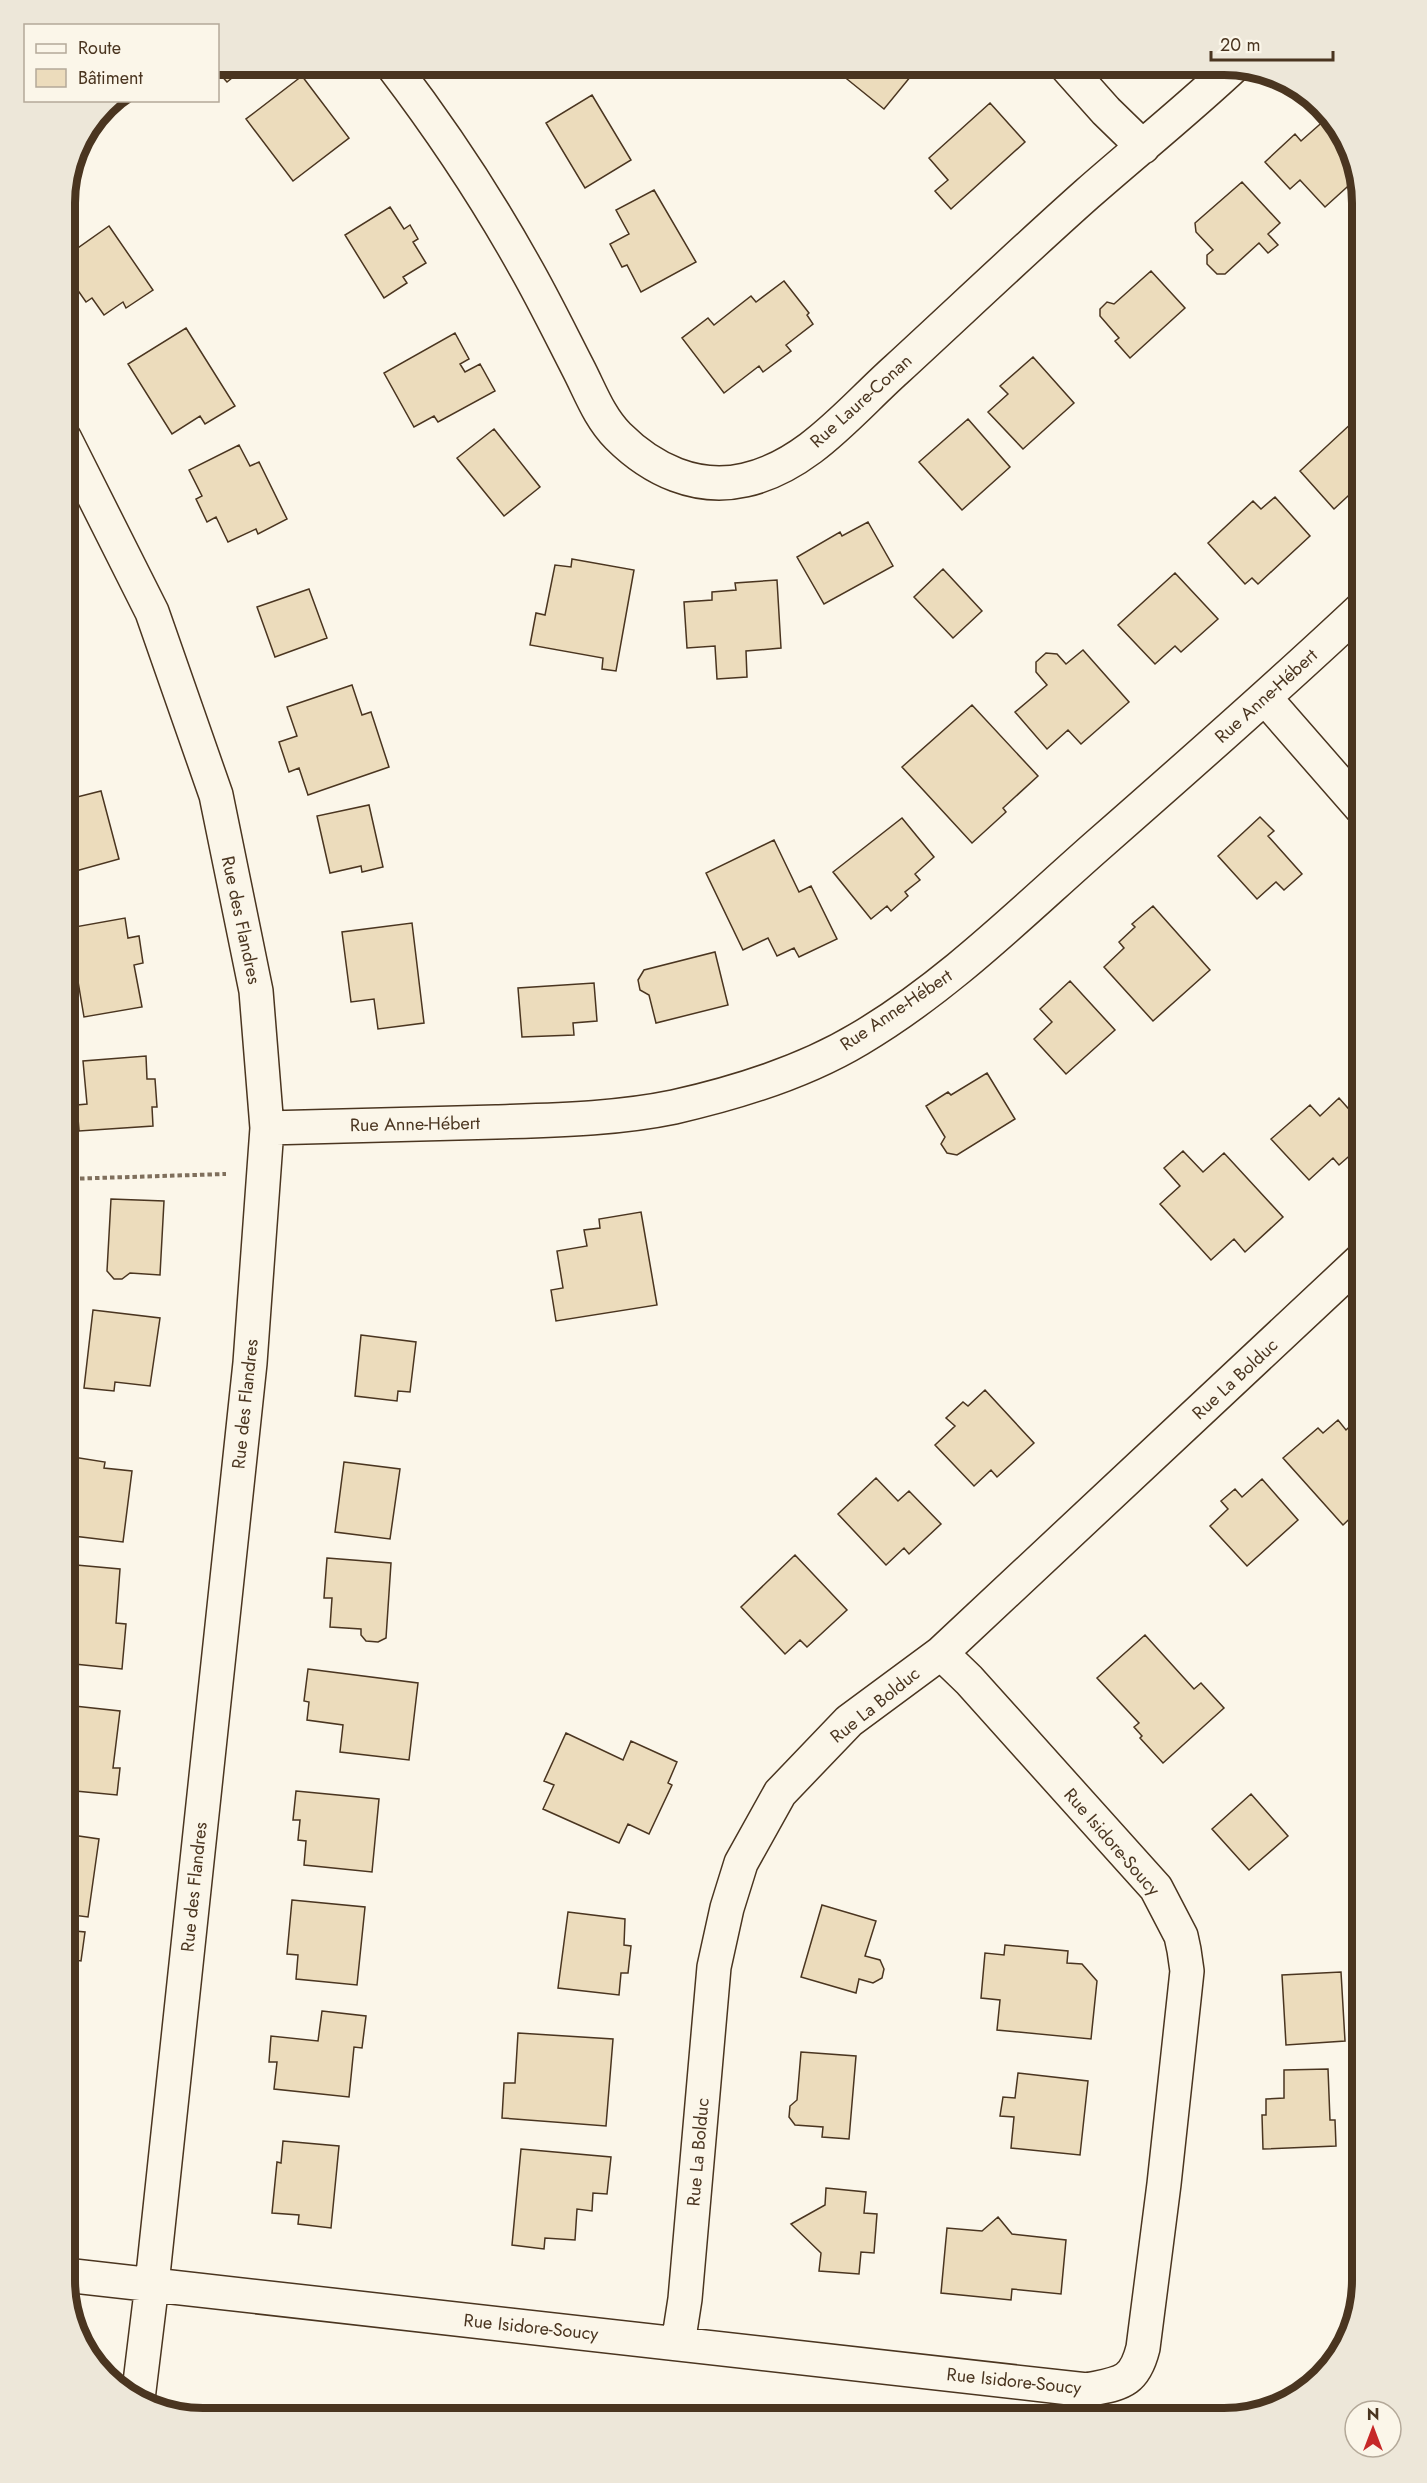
<svg xmlns="http://www.w3.org/2000/svg" width="1427" height="2483" viewBox="0 0 1427 2483" font-family="Jost,sans-serif">
<style>
.building{fill:#ecdcbc;stroke:#4a3520;stroke-width:1.5}
.lines{fill:none;stroke-linecap:round;stroke-linejoin:round}
.minor-casing{stroke:#4a3520;stroke-width:36}
.path{stroke:#7f6f5c;stroke-width:4;stroke-dasharray:4.5 3;stroke-linecap:butt}
.minor{stroke:#fbf6e9;stroke-width:33}
.labels{text-anchor:middle;stroke-width:4.5;stroke-linejoin:round;paint-order:stroke}
.street-label{font-size:18px;fill:#4a3520;stroke:#fbf6e9}
.rim{fill:none;stroke:#4a3520;stroke-width:8}
</style>
<rect width="100%" height="100%" fill="#fbf6e9"/>
<path class="building" d="M218 65H248L227 82 218 72Z
M842 65H920L884 109 837 71Z
M302 76 349 138 293 181 246 119Z
M592 95 631 160 585 188 546 123Z
M990 103 1025 142 951 209 935 191 948 180 929 158Z
M1327 118 1348 142 1357 178 1325 207 1300 180 1290 189 1265 162 1295 134 1301 141Z
M1242 182 1280 223 1268 234 1278 245 1268 253 1259 243 1225 274H1217L1207 264V255L1213 250 1196 232 1195 223Z
M654 190 696 262 641 292 627 265 622 267 610 244 629 234 616 210Z
M390 207 404 229 410 225 418 239 413 242 426 263 403 277 407 283 384 298 345 235Z
M109 226 153 290 126 308 123 302 104 315 92 298 86 302 72 282 75 280 65 265V257Z
M1151 271 1185 308 1130 358 1115 341 1119 338 1100 316V309L1107 302 1114 304Z
M784 281 809 313 807 315 813 324 786 345 791 351 763 372 759 366 724 393 682 338 708 318 714 325 751 296 756 302Z
M186 328 235 406 205 424 200 416 172 434 128 364Z
M455 333 469 359 460 364 465 372 480 364 495 391 438 422 434 416 414 427 384 373Z
M1033 357 1074 403 1023 449 988 412 1008 394 1000 386Z
M968 419 1010 467 962 510 919 462Z
M1355 420 1362 429V483L1334 509 1300 471Z
M494 429 540 487 504 516 457 458Z
M239 445 250 466 259 462 287 519 258 534 256 529 228 542 216 517 207 522 196 499 202 496 189 470Z
M1275 497 1310 536 1258 584 1252 578 1245 584 1208 543 1253 501 1261 509Z
M868 522 893 566 824 604 797 557 840 532 842 536Z
M572 559 634 570 616 671 602 669 603 658 530 645 536 613 545 615 555 565 571 567Z
M943 569 982 611 953 638 914 597Z
M1175 573 1218 619 1181 652 1175 646 1155 664 1118 625Z
M777 580 781 648 746 651 747 677 717 679 715 646 687 648 684 602 712 600V592L736 590 735 583Z
M309 589 327 638 275 657 257 607Z
M1083 650 1129 702 1081 744 1068 730 1047 749 1015 712 1047 685 1036 672V662L1046 653 1057 654 1066 664Z
M352 685 362 715 371 712 389 767 308 795 299 768 289 772 279 742 297 736 287 707Z
M65 688 77 718 65 723Z
M972 705 1038 776 1003 808 1006 812 972 843 902 767Z
M101 791 119 859 65 874V800Z
M369 805 383 867 362 872 361 866 330 873 317 816Z
M1260 817 1274 831 1268 836 1302 874 1284 890 1276 882 1257 899 1218 856Z
M902 818 934 857 915 874 920 880 905 892 908 896 891 911 887 906 871 919 833 872Z
M774 840 799 892 811 886 837 939 799 957 794 948 777 956 768 938 743 950 706 873Z
M1153 906 1210 970 1153 1021 1104 967 1124 948 1119 942 1135 927 1132 924Z
M125 918 128 938 139 936 143 963 134 965 142 1007 84 1017 69 928Z
M412 923 424 1023 378 1029 374 999 351 1002 342 932Z
M715 952 728 1005 656 1023 649 995 640 990 638 980 644 970Z
M1070 981 1115 1030 1066 1074 1034 1039 1052 1022 1040 1009Z
M594 983 597 1021 573 1023 574 1035 522 1037 518 988Z
M146 1056 147 1079H155L157 1107H152L153 1126 79 1131 77 1105 87 1104 83 1061Z
M987 1073 1015 1119 957 1155 947 1153 941 1144 945 1137 926 1106 948 1092 951 1095Z
M1339 1098 1362 1124V1135L1350 1145 1355 1151 1339 1165 1333 1158 1309 1180 1271 1139 1310 1105 1320 1116Z
M1183 1151 1203 1172 1224 1153 1283 1217 1245 1252 1234 1239 1211 1260 1160 1204 1180 1186 1164 1168Z
M111 1199 164 1201 160 1275 130 1273 122 1279H114L107 1271Z
M641 1212 657 1305 556 1321 551 1290 563 1288 557 1251 587 1246 584 1230 600 1228 599 1219Z
M93 1310 160 1318 150 1386 115 1382 114 1391 84 1388Z
M361 1335 416 1342 410 1392 398 1391 397 1401 355 1396Z
M985 1390 1034 1443 997 1477 991 1470 974 1486 935 1445 955 1426 946 1418 963 1402 968 1406Z
M1362 1415V1507L1343 1525 1283 1458 1318 1428 1323 1433 1338 1420 1346 1430Z
M73 1457 105 1462 104 1468 132 1471 123 1542 65 1535Z
M344 1462 400 1469 390 1539 335 1532Z
M876 1478 898 1501 909 1491 941 1524 909 1554 904 1548 886 1565 838 1514Z
M1262 1479 1298 1520 1247 1566 1210 1526 1228 1509 1221 1501 1235 1489 1242 1497Z
M795 1555 847 1610 807 1647 800 1640 785 1654 741 1607Z
M327 1558 391 1563 386 1638 378 1642 366 1641 361 1635V1629L330 1627 332 1598H324Z
M65 1564 120 1569 116 1623 126 1624 122 1669 65 1663Z
M1145 1635 1194 1689 1201 1683 1224 1708 1163 1763 1140 1738 1142 1736 1134 1727 1139 1723 1097 1678Z
M308 1669 418 1683 409 1760 340 1752 343 1725 307 1720 309 1702 304 1701Z
M65 1705 120 1711 113 1768H120L117 1795 65 1790Z
M566 1733 623 1760 631 1741 677 1762 668 1783 672 1785 649 1834 628 1824 619 1843 543 1809 554 1785 544 1781Z
M296 1791 379 1799 372 1872 304 1865 306 1841 298 1840 300 1820H293Z
M1251 1794 1288 1836 1249 1870 1212 1829Z
M65 1834 99 1839 88 1917 65 1914Z
M292 1900 365 1907 357 1985 296 1979 298 1955 287 1954Z
M822 1905 876 1921 865 1956 880 1960 884 1969 882 1978 873 1983 859 1979 856 1993 801 1977Z
M568 1912 625 1919 624 1945 631 1946 628 1973H621L619 1995 558 1988Z
M65 1930 85 1932 81 1961 69 1959 68 1972 74 1973 71 2004 65 2003Z
M1005 1945 1068 1951 1067 1963 1082 1964 1097 1981 1091 2039 997 2030 1000 2000 981 1998 985 1953 1004 1955Z
M1341 1972 1345 2041 1286 2045 1282 1975Z
M322 2011 366 2016 362 2048 354 2047 349 2097 274 2089 277 2062H269L271 2036 318 2041Z
M518 2033 613 2039 606 2126 502 2118 504 2083H515Z
M801 2052 856 2056 849 2139 822 2137 823 2127 795 2125 789 2117 790 2106 797 2100Z
M65 2066 75 2068 69 2118H65Z
M1328 2069 1330 2120H1335L1336 2146 1263 2149 1262 2115H1266V2099L1284 2098V2070Z
M1018 2073 1088 2081 1080 2155 1011 2148 1014 2117 1000 2116 1003 2097 1015 2098Z
M283 2141 339 2146 331 2228 298 2224 299 2215 272 2213 277 2162 281 2163Z
M521 2149 611 2157 607 2194 593 2193 592 2211 577 2209 575 2240 545 2238 544 2249 512 2245Z
M826 2188 866 2192 864 2213 877 2214 874 2253 861 2252 859 2274 819 2271 821 2253 791 2224 825 2205Z
M998 2217 1012 2234 1066 2240 1061 2294 1012 2289 1011 2300 941 2293 947 2228 982 2231Z"/>
<g class="lines">
<g class="minor-casing">
<path id="minor" d="M392 65C440 128 485 195 524 265 543 298 560 333 578 368 590 391 599 417 618 436 652 470 697 491 745 480 808 466 851 410 897 369 960 311 1023 251 1087 194 1136 151 1187 110 1235 65
M1065 65 1106 111 1143 147
M65 439 152 612 216 795 256 991 267 1128 250 1363 152 2284 138 2399
M1266 699 1362 809
M267 1128C343 1126 420 1124 496 1122 556 1120 616 1119 674 1107 736 1093 804 1072 859 1039 947 987 1021 913 1097 846 1186 768 1276 689 1362 608
M65 2275 1087 2390C1120 2383 1134 2384 1143 2348L1164 2184 1184 1999 1187 1971 1184 1950 1181 1936 1156 1888 969 1680 941 1653
M678 2344 685 2299 714 1967 727 1908 741 1863 780 1793 849 1721 941 1653 1362 1259"/>
</g>
<path class="path" d="M65 1179 226 1174"/>
<use href="#minor" class="minor"/>
</g>
<g class="labels">
<g class="street-label">
<text transform="translate(861 401) rotate(-42)" y="6">Rue Laure-Conan</text>
<text transform="translate(1266 696) rotate(-42)" y="6">Rue Anne-Hébert</text>
<text transform="translate(241 920) rotate(78)" y="6">Rue des Flandres</text>
<text transform="translate(896 1010) rotate(-34)" y="6">Rue Anne-Hébert</text>
<text transform="translate(415 1124) rotate(-1)" y="6">Rue Anne-Hébert</text>
<text transform="translate(1235 1379) rotate(-43)" y="6">Rue La Bolduc</text>
<text transform="translate(245 1404) rotate(-84)" y="6">Rue des Flandres</text>
<text transform="translate(875 1705) rotate(-39)" y="6">Rue La Bolduc</text>
<text transform="translate(1112 1842) rotate(49)" y="6">Rue Isidore-Soucy</text>
<text transform="translate(194 1887) rotate(-84)" y="6">Rue des Flandres</text>
<text transform="translate(698 2152) rotate(-85)" y="6">Rue La Bolduc</text>
<text transform="translate(531 2327) rotate(6)" y="6">Rue Isidore-Soucy</text>
<text transform="translate(1014 2381) rotate(6)" y="6">Rue Isidore-Soucy</text>
</g>
</g>
<path d="M0 0H1427V2483H0ZM203 75H1224A128 128 0 0 1 1352 203V2280A128 128 0 0 1 1224 2408H203A128 128 0 0 1 75 2280V203A128 128 0 0 1 203 75Z" fill="#ede7d9" fill-rule="evenodd"/>
<path class="rim" d="M203 75H1224A128 128 0 0 1 1352 203V2280A128 128 0 0 1 1224 2408H203A128 128 0 0 1 75 2280V203A128 128 0 0 1 203 75Z"/>
<rect x="24" y="24" width="195" height="78" fill="#fbf6e9" stroke="#b4a999" stroke-width="1.5"/>
<rect x="36" y="44" width="30" height="9" fill="#fbf6e9" stroke="#b4a999" stroke-width="1.5"/>
<text x="78" y="54" font-size="18" fill="#4a3520">Route</text>
<rect x="36" y="69" width="30" height="18" fill="#ecdcbc" stroke="#b4a999" stroke-width="1.5"/>
<text x="78" y="84" font-size="18" fill="#4a3520">Bâtiment</text>
<g transform="translate(1373 2429)"><circle r="28" fill="#fbf6e9" stroke="#b4a999" stroke-width="1.5"/>
<path d="M0-4.5L10 22L0 15L-10 22Z" fill="#c62828"/>
<text y="-9" font-size="16" font-weight="bold" text-anchor="middle" fill="#4a3520">N</text>
</g>
<path d="M1211 51v9h122v-9" fill="none" stroke="#4a3520" stroke-width="3"/>
<text x="1220" y="51" font-size="18" fill="#4a3520" stroke="#fbf6e9" stroke-width="4.5" paint-order="stroke">20 m</text>
</svg>
